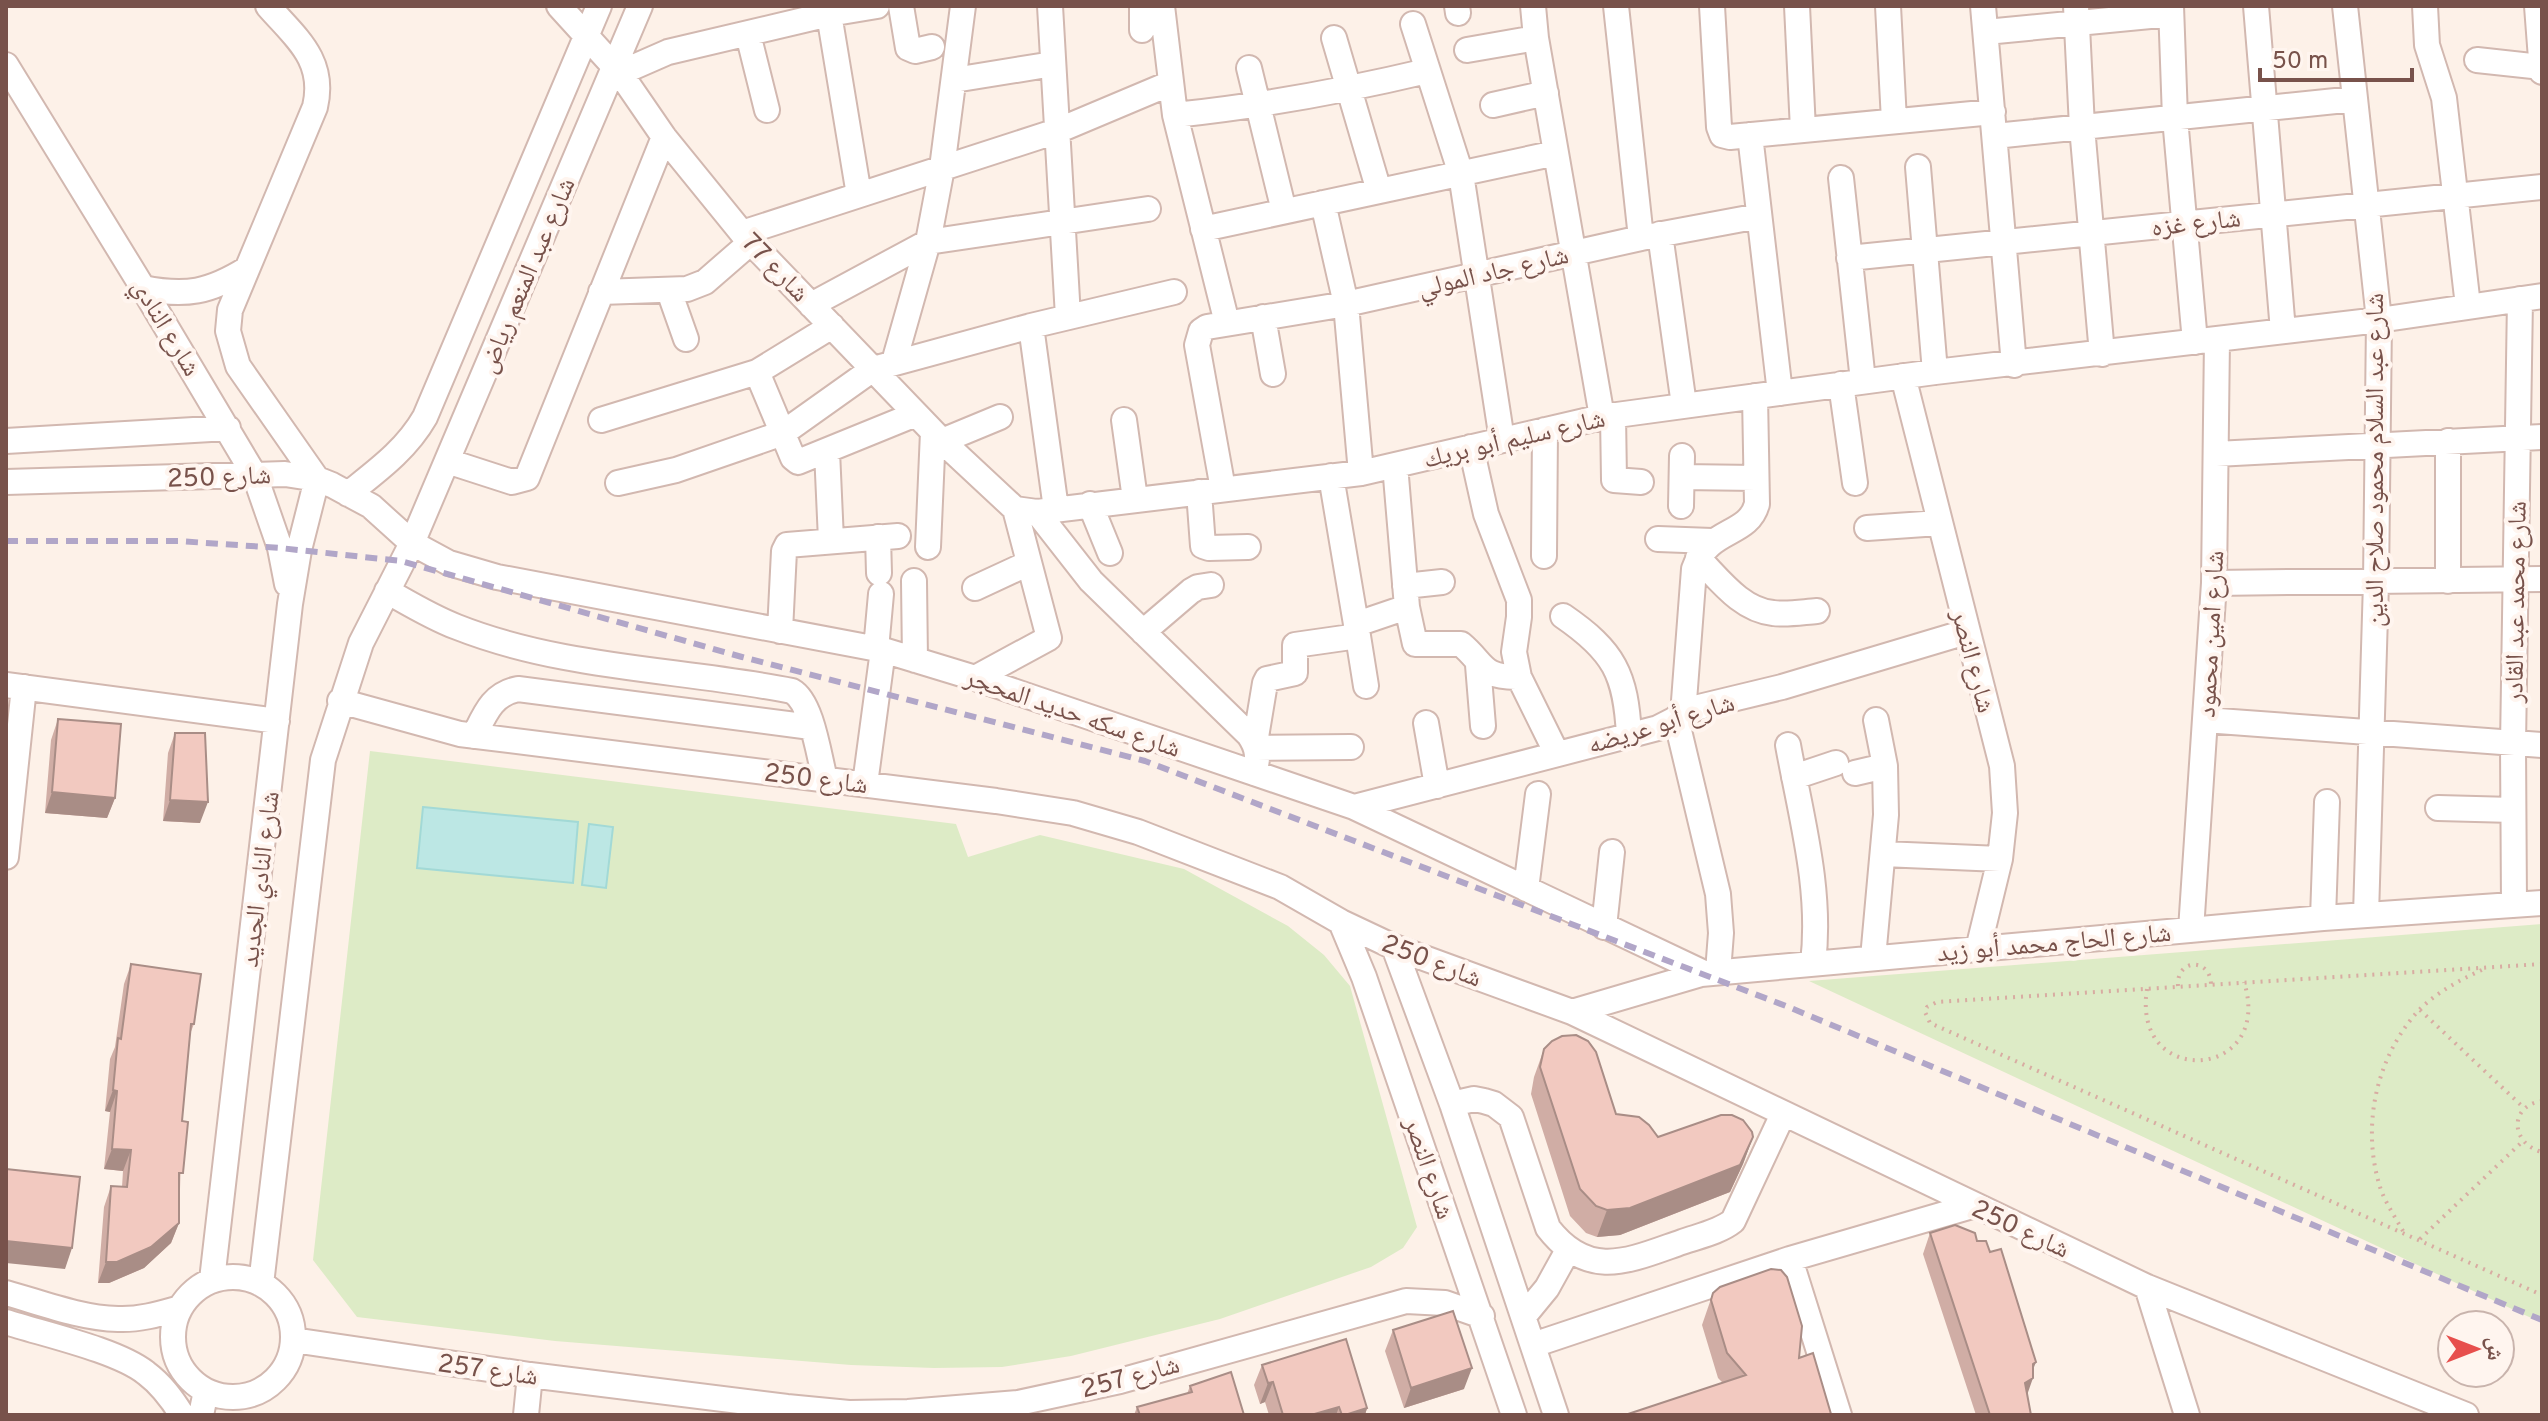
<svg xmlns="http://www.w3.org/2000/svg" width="2548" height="1421" viewBox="0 0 2548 1421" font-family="Overpass,'Noto Naskh Arabic',sans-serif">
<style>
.green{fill:#ddebc6}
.water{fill:#bce7e4;stroke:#a2d9d6;stroke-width:2}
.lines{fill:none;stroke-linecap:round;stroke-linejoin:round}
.minor-casing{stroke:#d2b8b0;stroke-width:28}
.path{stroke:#d8aca2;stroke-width:4;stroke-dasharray:2 6;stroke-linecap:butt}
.minor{stroke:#fff;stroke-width:24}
.rail{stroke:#b1a6c8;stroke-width:6;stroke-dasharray:12 8;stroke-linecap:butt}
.wall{fill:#d0ada5}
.shaded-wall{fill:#a98d86}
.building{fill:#f2c9c0;stroke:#a98d86;stroke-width:2}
.labels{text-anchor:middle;stroke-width:8;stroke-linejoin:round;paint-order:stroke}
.street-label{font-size:26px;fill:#78524b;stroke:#fff5ef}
</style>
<rect width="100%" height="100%" fill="#fdf1e8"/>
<path class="green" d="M370 751 956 824 968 857 1040 835 1184 869 1288 926 1324 955 1350 986 1417 1227 1403 1248 1371 1267 1220 1319 1071 1356 1002 1367 934 1368 851 1365 555 1341 357 1317 313 1260Z
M2542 924V1323L1809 981Z"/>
<path class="water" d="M423 807 578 822 573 883 417 868Z
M589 824 613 827 606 888 582 885Z"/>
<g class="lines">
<g class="minor-casing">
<path id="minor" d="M559 6 620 73 664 137 742 233 942 441 1015 509
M901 6 908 48 915 51 932 47
M1050 6 1068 317
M1142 6V30
M1162 6 1175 115 1227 323
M1457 6 1458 13
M1533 6 1536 38 1602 417
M1616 6 1641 238
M1712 6 1719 127 1722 135 1730 137 1993 112
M1797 6 1803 130
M1888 6 1894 121
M1983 6 2014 365
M2076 6 2082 127 2102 354
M2171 6 2175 118 2195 342
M2256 6 2283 331
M2345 6 2379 320 2376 582 2366 915
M2425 6 2427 45 2444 98 2468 306
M2537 6 2542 72
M829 14 859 195
M1413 24 1461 174 1502 440
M1986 32 2171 14
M748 34 767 110
M1334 38 1379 191
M1467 50 1536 38
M2477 60 2542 67
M6 65 143 288 255 476 280 548 287 584
M1249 68 1284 211
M620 73 668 52 829 14 877 6
M954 80 1053 64
M1493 105 1546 93
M1175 115C1261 106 1343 91 1427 71
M1750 135 1780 393
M1995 136 2355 99
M1918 167 1935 372
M1841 178 1863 381
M1323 203 1346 304 1361 473
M1203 229 1556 153
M742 233 1057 131 1171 83
M1660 234 1684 405
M1849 258 2542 187
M143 288C186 297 210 292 247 269
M669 291 686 339
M601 292 687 289 705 282 751 242
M811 305 928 242 1148 209
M1263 317 1273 374
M1031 326 1056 509
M894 362 928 242 942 168 963 6
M757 372 793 458 798 462 916 414
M1903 376 2002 766 2005 813 2000 859 1978 949
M1841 384 1855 483
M1613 415 1614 480 1641 482
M601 420 757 372 832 326
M1124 420 1135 499
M6 441 228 428
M942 441 1000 417
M1471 447 1486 514 1519 600V617L1514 652 1519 677 1557 754
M827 451 831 540
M2216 454 2542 437
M447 461 512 482 527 478 664 137
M1395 465 1407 607 1415 644H1461C1485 664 1481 678 1519 677
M1682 477 1756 478
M6 482 285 474 317 479 332 485 371 506 412 543 449 563 497 577 883 650 975 678 1354 807 1704 973
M618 483 676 470 783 433 873 369 1031 326 1174 292
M1223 489 1197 345 1201 331 1207 327 1346 304 1641 238 1759 216
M1199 492 1203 546 1209 548 1248 547
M348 494C378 470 406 450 425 417L599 6
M1090 504 1110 553
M1681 506 1682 456
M1015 509 1037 512 1361 473 1602 417 1935 372 2379 320 2542 296
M1037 512 1091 581 1249 735C1258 748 1259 758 1254 773
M1867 528 1939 523
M878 537 879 573
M1658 539 1712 541
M928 547 933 432
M1544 556 1545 430
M1698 558C1719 579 1741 610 1773 613 1787 615 1803 612 1817 611
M914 581 915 660
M2448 581V441
M2214 583 2542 579
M1405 586 1442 582
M975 588 1029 563
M387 591C410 604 433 618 457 627 563 669 681 669 792 691 812 702 819 757 825 779
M1563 616C1614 651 1626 674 1629 736
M1357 624 1407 607
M780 631 784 551 787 545 898 536
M1143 632 1191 591 1198 587 1211 585
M1358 636 1366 686
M876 649 881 594
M1478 665 1483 726
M975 678 1049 638 1015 509
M6 685 277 721
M340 701 460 734 996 801 1073 813 1138 832 1280 887 1341 922 1394 947 1572 1012 2147 1287 2466 1415
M1683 714 1694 569C1709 527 1748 537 1757 504L1755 396
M1676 718 1718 894 1721 933 1718 972
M2205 720 2542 745
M1426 723 1437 786
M474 736C485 714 492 694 518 689L811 727
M1255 743 1265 683 1267 679 1295 673V645L1358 636 1331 476
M1788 745C1801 817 1822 890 1813 963
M1257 748 1351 747
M1855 773 1885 766
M1794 777 1836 763
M865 784 883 650
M1354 807 1658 728 1699 707 1782 687 1966 632
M2438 808 2513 810
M1883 854 2000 859
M6 857 24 687
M1526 889 1538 794
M2514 905 2513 745 2520 299
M2323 918 2327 802
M1341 922 1364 977 1514 1415
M1604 927 1612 852
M2191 930 2214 583 2217 339
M1394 947 1452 1104 1556 1415
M1873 958 1886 815 1885 766 1876 720
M1572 1012 1701 974 2323 918 2542 903
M1452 1104 1474 1099 1484 1101 1494 1104 1511 1117 1548 1228C1589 1281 1630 1260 1682 1242 1699 1236 1719 1232 1733 1221L1783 1114
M1790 1259 1839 1415
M173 1337a60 60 0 1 1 120 0a60 60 0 1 1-120 0Z
M212 1280 290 604 299 550 317 479 238 366 228 331 230 310 315 107C326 60 296 38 268 6
M261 1284 323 760 361 643 412 543 640 6
M2147 1287 2187 1415
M6 1293C42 1303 80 1318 118 1319 139 1320 159 1314 180 1308
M1524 1316 1547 1288 1568 1250
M6 1322C43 1334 117 1350 146 1373 162 1385 172 1399 182 1415
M293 1340 530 1375 787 1407 849 1413 908 1412 1018 1403 1120 1381 1406 1301 1445 1303 1482 1316
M1533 1345 1790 1259 1972 1206
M201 1415 206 1391
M526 1415 530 1375"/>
</g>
<path class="path" d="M2542 964 1937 1002 1927 1007 1925 1012 1930 1023 2542 1295
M2178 986C2176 959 2210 957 2211 984
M2147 989C2131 1090 2275 1080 2244 982
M2420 1010 2524 1108
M2542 1101C2508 1106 2511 1144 2542 1152
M2403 1231C2395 1217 2385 1202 2380 1187 2361 1126 2376 1057 2419 1010 2438 991 2462 979 2486 968
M2420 1239 2522 1142"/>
<use href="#minor" class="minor"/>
<path class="rail" d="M6 541H178L280 548 401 561 742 657 1145 761 1786 1006 2542 1320"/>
</g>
<path class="wall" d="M58 719 115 798 107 818 45 813 51 740Z
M175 733 200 823 163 821 168 753Z
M131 964 194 1024 190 1034 182 1121 179 1223 171 1243 144 1268 109 1283H98L104 1207 111 1186 122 1187 123 1171 104 1169 110 1112 105 1111 110 1059 115 1047 124 984Z
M1544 1049 1616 1114 1658 1137H1753L1743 1164 1730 1192 1620 1235 1597 1237 1586 1233 1570 1216 1531 1094 1534 1077Z
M1930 1233 1977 1241 2033 1369 2027 1395 2031 1415H1976L1923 1254Z
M1713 1293 1799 1358 1830 1415H1625L1723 1383 1718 1378 1702 1325Z
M1393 1330 1464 1389 1404 1408 1385 1351Z
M1262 1365 1367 1408 1365 1415H1269L1265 1402 1260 1404 1254 1385Z
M1190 1386 1244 1415H1134L1137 1407 1187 1394Z"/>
<path class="shaded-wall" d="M52 792 115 798 107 818 45 813Z
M170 800 208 802 200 823 163 821Z
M113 1090 117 1091 110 1112 105 1111Z
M1753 1137 1743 1164 1730 1192 1620 1235 1597 1237 1607 1210Z
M112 1149 131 1150 123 1171 104 1169Z
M179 1223 171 1243 144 1268 109 1283H98L106 1262Z
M6 1241 72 1248 65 1269 6 1263Z
M2036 1362 2029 1380 2033 1378 2026 1398 2025 1383 2033 1364Z
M1472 1368 1464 1389 1404 1408 1411 1388Z
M1273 1382 1265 1402 1260 1404 1268 1383Z
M1339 1407 1336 1415H1311Z
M1367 1408 1365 1415H1345Z"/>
<path class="building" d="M58 719 121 724 115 798 52 792Z
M175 733H205L208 802 170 800Z
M131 964 201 974 194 1024H191L182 1121 188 1122 183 1173H179V1223L151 1247 117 1262H106L111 1186 127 1187 131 1150 112 1149 117 1091 113 1090 118 1038 121 1039Z
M1576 1035 1588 1041 1596 1052 1616 1114 1639 1117 1649 1125 1658 1137 1721 1115H1732L1743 1120 1752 1132 1753 1137 1740 1165 1630 1208 1607 1210 1596 1206 1580 1189 1540 1067 1544 1049 1552 1041 1562 1036Z
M6 1169 80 1177 72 1248 6 1241Z
M1955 1225 1975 1233 1977 1241H1986L1990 1252 2001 1249 2036 1362 2033 1364V1378L2025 1383 2031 1415H1990L1930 1233Z
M1771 1269 1781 1270 1787 1277 1802 1326 1799 1358 1813 1353 1831 1414 1827 1415H1625L1746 1375 1727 1353 1711 1300 1713 1293 1720 1287Z
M1453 1311 1472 1368 1411 1388 1393 1330Z
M1346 1339 1367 1408 1345 1415H1342L1339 1407 1311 1415H1283L1273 1382 1268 1383 1262 1365Z
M1231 1372 1244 1415H1140L1137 1407 1192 1392 1190 1386Z"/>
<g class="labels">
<g class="street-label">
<text transform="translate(2196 222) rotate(-6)" y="9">شارع غزه</text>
<text transform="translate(776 267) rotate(46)" y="9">شارع 77</text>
<text transform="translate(1493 271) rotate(-13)" y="9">شارع جاد المولي</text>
<text transform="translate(526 275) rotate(-67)" y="9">شارع عبد المنعم رياض</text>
<text transform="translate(167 327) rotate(59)" y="9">شارع النادي</text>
<text transform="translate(1514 438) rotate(-13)" y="9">شارع سليم أبو بريك</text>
<text transform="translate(2374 460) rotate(-90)" y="9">شارع عبد السلام محمود صلاح الدين</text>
<text transform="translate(219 476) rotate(-2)" y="9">شارع 250</text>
<text transform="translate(2515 602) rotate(-89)" y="9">شارع محمد عبد القادر</text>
<text transform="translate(2210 634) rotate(-87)" y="9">شارع امين محمود</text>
<text transform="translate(1974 661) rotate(75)" y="9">شارع النصر</text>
<text transform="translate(1073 712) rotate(19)" y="9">شارع سكه حديد المحجر</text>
<text transform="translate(1661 723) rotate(-17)" y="9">شارع أبو عريضه</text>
<text transform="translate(816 778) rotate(7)" y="9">شارع 250</text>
<text transform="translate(259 879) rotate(-83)" y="9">شارع النادي الجديد</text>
<text transform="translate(2054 942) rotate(-5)" y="9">شارع الحاج محمد أبو زيد</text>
<text transform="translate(1432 960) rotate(21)" y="9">شارع 250</text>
<text transform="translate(1430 1168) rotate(71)" y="9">شارع النصر</text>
<text transform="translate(2021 1228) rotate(25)" y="9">شارع 250</text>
<text transform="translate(488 1369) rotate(8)" y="9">شارع 257</text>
<text transform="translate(1130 1376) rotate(-15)" y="9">شارع 257</text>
</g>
</g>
<rect width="2548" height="1421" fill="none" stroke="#78524b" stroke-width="16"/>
<g transform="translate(2476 1349) rotate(90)"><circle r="38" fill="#fff5ef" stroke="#c9b4ad" stroke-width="2"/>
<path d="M0-6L14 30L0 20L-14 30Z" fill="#e74f4d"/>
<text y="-12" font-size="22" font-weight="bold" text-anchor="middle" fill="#78524b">ش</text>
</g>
<path d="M2260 68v12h152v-12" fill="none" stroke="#78524b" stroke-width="4"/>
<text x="2272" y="68" font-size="24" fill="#78524b" stroke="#fff5ef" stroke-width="6" paint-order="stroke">50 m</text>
</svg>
